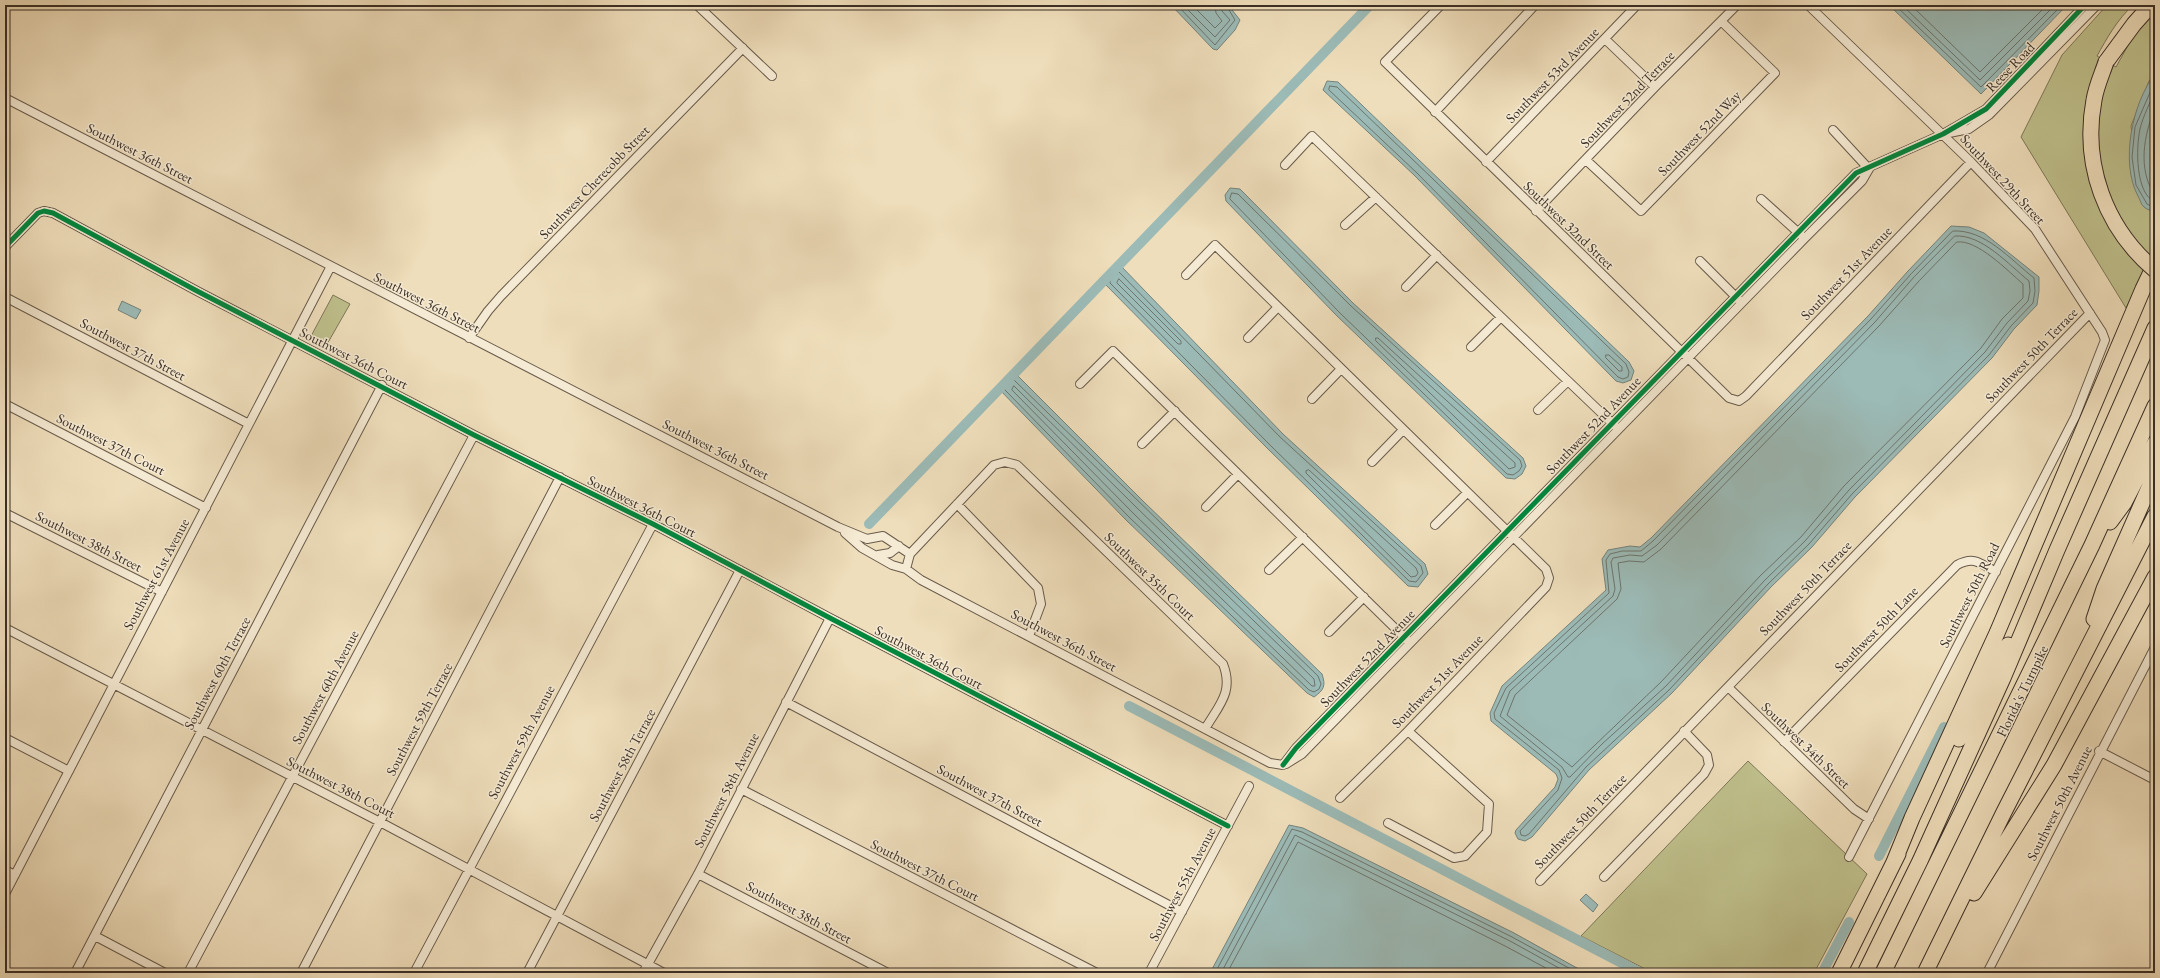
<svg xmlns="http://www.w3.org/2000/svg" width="2160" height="978" viewBox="0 0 2160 978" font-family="'EB Garamond',serif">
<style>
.green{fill:#bfc08c;stroke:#7d7859}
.water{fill:#9cbbb7;stroke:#75837d}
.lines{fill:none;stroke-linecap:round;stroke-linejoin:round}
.shore{stroke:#6c756e;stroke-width:1}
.canal{stroke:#9cbbb7;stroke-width:10}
.street-casing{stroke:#685b4b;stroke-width:10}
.highway-casing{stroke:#3b2f26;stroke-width:17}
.street{stroke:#f5ead3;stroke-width:8}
.highway{stroke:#efdebb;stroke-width:15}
.highway-bridge-casing{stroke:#3b2f26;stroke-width:17;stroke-linecap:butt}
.highway-bridge{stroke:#efdebb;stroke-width:15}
.cycleway-casing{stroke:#f5ead3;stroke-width:8}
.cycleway{stroke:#00873e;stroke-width:5}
.labels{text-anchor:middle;stroke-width:3;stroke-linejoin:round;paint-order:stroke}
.street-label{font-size:14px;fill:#3b2f26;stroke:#f5ead3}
</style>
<rect width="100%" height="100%" fill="#efdebb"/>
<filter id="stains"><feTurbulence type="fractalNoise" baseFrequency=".005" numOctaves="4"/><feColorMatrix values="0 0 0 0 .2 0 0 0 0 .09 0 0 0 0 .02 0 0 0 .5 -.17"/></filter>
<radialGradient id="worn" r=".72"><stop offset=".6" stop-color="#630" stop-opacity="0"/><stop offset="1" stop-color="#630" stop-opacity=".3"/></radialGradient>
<path class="green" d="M2107 5H2133C2117 20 2107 38 2097 56L2116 67 2136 31 2155 11V74L2149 81 2131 126 2144 207 2155 212V250L2126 308 2021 137 2062 55Z
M333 295 350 304 326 346 310 338Z
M1748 761 1867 874 1814 973H1653L1581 936Z"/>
<path class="water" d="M1171 5H1228L1240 20 1235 30 1217 50 1213 49Z
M1889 5H2067L1981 94Z
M2155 74V212C2152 211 2146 209 2144 207 2141 205 2140 199 2138 196 2120 163 2132 103 2155 74Z
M1327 81 1338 82 1629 362 1634 371 1631 380 1623 383 1616 381 1414 175 1323 90Z
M1230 188 1240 189 1353 303 1523 458 1526 466 1522 474 1515 479 1506 478 1336 315 1226 201 1225 195Z
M1951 226 1969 227 1984 233 2039 277V291L2037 305 2014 329 1992 358 1855 497 1812 547 1771 587 1672 693 1589 770 1532 837 1525 841 1518 839 1515 833 1516 830 1555 787 1558 779 1556 774 1491 721 1490 713 1502 686 1606 590 1602 559 1608 550 1630 546 1640 547 1651 538 1868 316 1908 271Z
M1120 265 1283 434 1425 564 1428 574 1418 587 1408 586 1267 448 1103 282Z
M122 301 141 310 136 319 118 310Z
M1014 372 1143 501 1322 674C1326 686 1324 690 1314 697L1307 693 1126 520 998 388Z
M1289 825 1303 828 1514 933 1586 973H1210Z
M1586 894 1598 905 1593 912 1580 900Z"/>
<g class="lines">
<path class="shore" d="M1177 5 1215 45 1235 20 1226 5
M1183 5 1215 37 1230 20 1222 11 1221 5
M1192 5 1215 28 1222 21 1216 13 1215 5
M1895 5 1981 87 2062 5
M1902 5 1980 80 2055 5
M1911 5 1980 72 2047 5
M2155 81 2135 127 2132 157 2136 185 2147 204 2155 208
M1330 86 1337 87 1626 364 1629 372 1628 377 1623 379 1618 377 1417 173 1329 90Z
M2155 91C2150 103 2143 116 2140 129 2136 147 2135 194 2155 202
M2155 107C2144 136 2137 168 2155 196
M1232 193 1238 194 1351 306 1520 460 1522 466 1519 471 1513 475 1507 474 1339 312 1230 199Z
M1953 231C1985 229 2011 260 2034 278L2035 291 2033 303 2011 326 1989 355 1852 494 1809 544 1768 584 1669 690 1586 767 1529 834 1525 836 1521 835 1520 831 1558 790 1562 778 1559 770 1495 719 1494 713 1506 688 1609 593 1606 560 1610 554 1622 551H1641L1653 541 1871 319 1911 274Z
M1955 236C1982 234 2009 265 2029 281L2030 291 2028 301 2007 323 1985 352 1849 490 1805 541 1765 580 1666 686 1602 744 1570 777H1568L1562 767 1500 716 1510 691 1613 596 1615 589 1611 562 1613 558 1630 555 1642 556 1657 545 1875 322 1914 277Z
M1957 242C1977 239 2008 271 2023 284V298L2002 319 1981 348 1844 486 1801 537 1760 576 1661 682 1572 767 1507 715 1515 695 1617 599 1621 589 1618 563 1629 561 1644 562 1661 549 1879 326 1919 281Z
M1119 272 1280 437 1421 566 1423 573 1416 582 1409 581 1270 445 1110 283V280Z
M1119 279 1181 341V344H1178L1117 283Z
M1376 338H1378L1515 463V467L1509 469 1376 341Z
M1606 355H1609L1622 367V371H1619L1606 358Z
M1013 379 1318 676 1321 684 1319 689 1314 692 1309 690 1129 517 1005 390V387Z
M1014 386 1137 508 1314 679 1315 686H1312L1133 513 1012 390Z
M1309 470 1416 568 1418 573 1416 576 1411 577 1306 473V471Z
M1215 973 1292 829 1302 832 1512 937 1578 973
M1221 973 1295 835 1510 941 1568 973
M1227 973 1298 842 1507 947 1555 973"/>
<path class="canal" d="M869 524 1370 5
M1129 706 1641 973
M1879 856 1944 727
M1822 973 1849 922"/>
<g class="street-casing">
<path id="street" d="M697 5 772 76
M1441 5 1385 62 1729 398 1739 401 1746 396 1971 162
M1808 5 1971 162 2035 229 2102 332 2105 340 2075 417 1849 857
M1605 39 1655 87
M5 98 838 527 867 539 883 536 910 554
M1435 112 1535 5
M1833 130 1869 169
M1949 133 1969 129 1989 115 2097 5
M1586 160 1641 211 1775 73 1721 21
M1486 162 1637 5
M1285 165 1312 136 1615 426
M1761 199 1801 235
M1536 211 1655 87 1737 5
M1345 225 1376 197
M5 247 38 213 44 211 53 213 197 291 474 435 653 524 830 618 1228 826
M1700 261 1739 300
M1186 275 1215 245 1546 569 1549 578 1546 587 1408 731 1340 798
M1406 287 1437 255
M5 297 249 424
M469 338 488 311 501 296 743 48
M1248 338 1278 307
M1471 347 1501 317
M1080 384 1113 351 1407 640
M1312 399 1341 369
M5 404 206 508
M1538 410 1568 381
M1142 444 1175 411
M1372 462 1403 430
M957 504 1038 588 1041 604 1029 636
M1206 507 1238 474
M5 513 162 592
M1435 525 1467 493
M845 533 862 548 892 565 906 569 921 580 1270 763 1283 765
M878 555 890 553 899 546
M906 569 910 554 994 465 1005 462 1017 465 1223 664C1234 692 1219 705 1205 729
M1269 570 1303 537
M5 628 380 822 664 973
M1329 632 1364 597
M1728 687 1854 809 1869 819
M786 702 1182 912
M5 738 69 771
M1784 742 1957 565C1974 556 1980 563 1996 572
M2099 751 2155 780
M1286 764 1302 754 1805 238 1862 181 1869 169
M1283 765 1296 748 1856 173 1943 134 1986 109 2085 5
M741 789 1097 973
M1388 823 1454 858 1465 856 1487 832 1489 804 1408 731
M5 870 15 875
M698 874 888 973
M1604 877 1704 774 1709 765 1707 755 1684 731
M1540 881 2090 313
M5 894 331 266
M95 936 165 973
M75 973 382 385
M188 973 474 435
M301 973 560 477
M414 973 653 524
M527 973 740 570
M643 973 698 874 830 618
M1149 973 1249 786
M1987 973 2155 647"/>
</g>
<g class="highway-casing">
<path id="highway" d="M2106 62 2134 24 2151 5
M2110 522 2124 503 2155 443
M2094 619 2104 589 2155 474
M1959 739 2008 645
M1894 862 1912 818 1997 633 2143 289 2155 264
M1974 893 2054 765 2155 577
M1839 973 1898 854
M1865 973 1920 861 2003 678 2057 550 2155 328
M1883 973 2092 545 2155 406
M1925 973 2004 812 2155 516"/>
</g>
<use href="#street" class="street"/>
<use href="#highway" class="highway"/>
<g class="highway-bridge-casing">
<path id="highway-bridge" d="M2106 62C2102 74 2096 87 2094 100 2082 164 2105 228 2155 270"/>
</g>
<use href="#highway-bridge" class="highway-bridge"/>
<g class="cycleway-casing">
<path id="cycleway" d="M5 247 38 213 44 211 53 213 197 291 474 435 653 524 830 618 1228 826
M1283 765 1296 748 1856 173 1943 134 1986 109 2085 5"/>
</g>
<use href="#cycleway" class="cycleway"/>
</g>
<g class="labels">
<g class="street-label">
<text transform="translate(2010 67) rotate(-46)" y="5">Reese Road</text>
<text transform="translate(1552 75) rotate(-46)" y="5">Southwest 53rd Avenue</text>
<text transform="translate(1627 99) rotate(-46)" y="5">Southwest 52nd Terrace</text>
<text transform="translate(1699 133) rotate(-46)" y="5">Southwest 52nd Way</text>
<text transform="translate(140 153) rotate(27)" y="5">Southwest 36th Street</text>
<text transform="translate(2003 179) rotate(47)" y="5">Southwest 29th Street</text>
<text transform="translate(594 182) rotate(-46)" y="5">Southwest Cherecobb Street</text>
<text transform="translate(1569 225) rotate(44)" y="5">Southwest 32nd Street</text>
<text transform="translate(1846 273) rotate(-46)" y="5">Southwest 51st Avenue</text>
<text transform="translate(427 302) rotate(27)" y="5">Southwest 36th Street</text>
<text transform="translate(133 349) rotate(28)" y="5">Southwest 37th Street</text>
<text transform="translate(2031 355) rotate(-46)" y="5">Southwest 50th Terrace</text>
<text transform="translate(354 358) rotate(27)" y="5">Southwest 36th Court</text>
<text transform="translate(1593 425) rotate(-46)" y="5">Southwest 52nd Avenue</text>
<text transform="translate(111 444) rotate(27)" y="5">Southwest 37th Court</text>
<text transform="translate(716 449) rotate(27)" y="5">Southwest 36th Street</text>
<text transform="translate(642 506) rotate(27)" y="5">Southwest 36th Court</text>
<text transform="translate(89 541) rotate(27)" y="5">Southwest 38th Street</text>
<text transform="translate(156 574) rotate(-62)" y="5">Southwest 61st Avenue</text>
<text transform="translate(1150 576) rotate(44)" y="5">Southwest 35th Court</text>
<text transform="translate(1805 588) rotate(-46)" y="5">Southwest 50th Terrace</text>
<text transform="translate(1969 595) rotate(-63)" y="5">Southwest 50th Road</text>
<text transform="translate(1876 629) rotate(-46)" y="5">Southwest 50th Lane</text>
<text transform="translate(1064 640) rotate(28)" y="5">Southwest 36th Street</text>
<text transform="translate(929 657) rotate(28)" y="5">Southwest 36th Court</text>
<text transform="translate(1367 658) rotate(-46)" y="5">Southwest 52nd Avenue</text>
<text transform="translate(217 673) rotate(-62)" y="5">Southwest 60th Terrace</text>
<text transform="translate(1437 681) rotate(-46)" y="5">Southwest 51st Avenue</text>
<text transform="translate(325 687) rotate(-62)" y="5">Southwest 60th Avenue</text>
<text transform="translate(2022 691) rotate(-64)" y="5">Florida's Turnpike</text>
<text transform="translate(419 719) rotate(-62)" y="5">Southwest 59th Terrace</text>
<text transform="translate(521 742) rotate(-62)" y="5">Southwest 59th Avenue</text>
<text transform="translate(1806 745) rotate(44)" y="5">Southwest 34th Street</text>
<text transform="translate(622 765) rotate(-62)" y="5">Southwest 58th Terrace</text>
<text transform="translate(341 787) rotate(27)" y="5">Southwest 38th Court</text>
<text transform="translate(726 790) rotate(-63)" y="5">Southwest 58th Avenue</text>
<text transform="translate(990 795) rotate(28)" y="5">Southwest 37th Street</text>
<text transform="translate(2059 803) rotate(-63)" y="5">Southwest 50th Avenue</text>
<text transform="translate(1580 821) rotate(-46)" y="5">Southwest 50th Terrace</text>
<text transform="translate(925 870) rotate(27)" y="5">Southwest 37th Court</text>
<text transform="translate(1182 884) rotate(-62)" y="5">Southwest 55th Avenue</text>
<text transform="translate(799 912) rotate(28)" y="5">Southwest 38th Street</text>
</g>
</g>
<rect width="2160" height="978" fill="none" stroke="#efdebb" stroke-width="20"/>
<rect x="6" y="6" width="2148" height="966" fill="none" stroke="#3b2f26" stroke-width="2"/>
<rect x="10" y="10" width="2140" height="958" fill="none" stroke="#3b2f26"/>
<rect width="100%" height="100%" filter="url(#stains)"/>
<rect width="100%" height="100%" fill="url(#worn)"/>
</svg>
